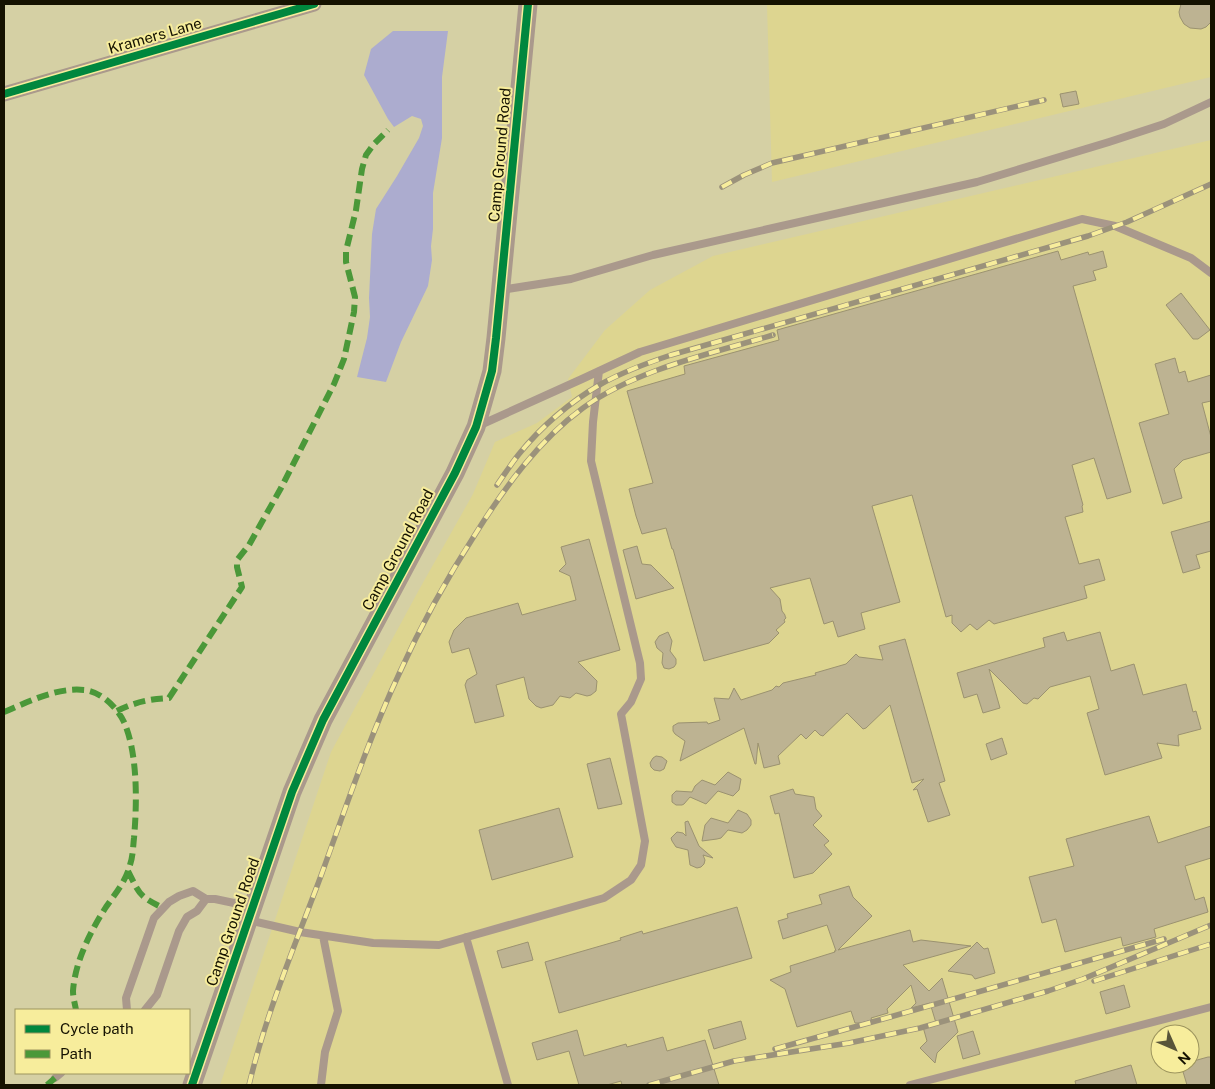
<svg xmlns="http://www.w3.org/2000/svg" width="1215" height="1089" viewBox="0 0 1215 1089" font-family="'Public Sans',sans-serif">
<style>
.built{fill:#ddd590;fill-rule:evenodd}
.water{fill:#acaccf}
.building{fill:#bdb392;stroke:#9b9270}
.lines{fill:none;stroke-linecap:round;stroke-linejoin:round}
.service{stroke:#aa998c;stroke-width:8}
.minor{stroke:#aa998c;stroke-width:15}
.tertiary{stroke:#aa998c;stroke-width:19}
.rail-casing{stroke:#9b927b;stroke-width:5.5}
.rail{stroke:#f7ed9c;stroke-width:4;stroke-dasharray:11;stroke-linecap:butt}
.quiet{stroke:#4b9839;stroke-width:6;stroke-dasharray:12 6;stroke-linecap:butt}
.cycleway-casing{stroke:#f7ed9c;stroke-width:11}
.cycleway{stroke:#00873e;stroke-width:8}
.labels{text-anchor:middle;stroke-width:4;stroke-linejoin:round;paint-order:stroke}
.street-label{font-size:15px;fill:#151200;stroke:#f7ed9c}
</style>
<rect width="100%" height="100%" fill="#d5d0a4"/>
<path class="built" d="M767 4H1211V77L772 182Z
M1211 140V1085H220L331 752 420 588 473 494 495 442 537 423 572 397 568 379 605 330 650 290 713 256ZM1160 1034H1190V1064H1160Z"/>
<path class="water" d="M393 31H448L442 77V138L433 193V229L431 246 432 260 428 286 401 342 386 382 357 377 367 338 370 317 369 298 372 234 376 209 397 176 419 138 423 126 421 119 412 116 394 127 388 119 364 75 371 49Z"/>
<path class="building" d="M1181 4H1211V22L1206 27 1201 29 1190 28 1184 24 1180 17 1179 12Z
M1076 91 1079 104 1063 107 1060 94Z
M1058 251 1061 260 1088 252 1089 255 1103 251 1107 267 1093 271 1096 280 1073 286 1131 492 1107 499 1094 458 1072 465 1083 505 1082 506 1083 512 1065 517 1079 564 1099 559 1105 580 1084 586 1087 598 994 624 989 620 977 630 970 624 961 632 952 623V615L946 617 912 495 872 506 900 602 861 613 865 629 838 637 833 621 824 624 810 578 770 588 780 599 782 611 785 615V616L786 618 784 620 785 622 776 630 779 633 769 643 704 661 673 549H672L666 528 642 534 636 516 629 489 653 483 627 391 685 374 684 366 779 340 777 330Z
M1181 293 1210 330 1198 339H1193L1166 305Z
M1175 358 1179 373 1185 371 1188 382 1211 375V401L1202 403 1211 437V452L1183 460 1174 469 1182 498 1163 504 1139 423 1169 414 1155 364Z
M1211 521V551L1196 555 1200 568 1183 573 1171 532Z
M589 539 620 650 578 662 597 681 596 691 591 695 587 696 576 693 570 698 560 696 553 705 541 708 536 706 529 699 524 677 496 685 504 716 475 723 465 685 467 680 477 674 469 648 452 653 449 642 454 630 466 618 518 603 522 615 576 600 570 576 559 571 566 564 561 547Z
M637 546 642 564 651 565 674 588 636 599 623 550Z
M668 632 672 641 670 651 676 659V664L674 667 669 669 664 668 662 663 663 653 657 648 655 642 659 636Z
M1064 632 1067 641 1100 632 1111 671 1134 664 1143 695 1186 684 1193 712 1196 711 1201 729 1178 735 1179 746 1157 743 1162 758 1105 775 1087 713 1099 709 1090 676 1050 687 1038 699 1034 698 1027 704 1023 703 989 669 1000 708 983 713 977 694 964 698 957 673 1045 647 1043 638Z
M905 639 945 781 939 783 950 815 928 822 917 789 913 790 924 779 912 783 890 705 866 728 863 729 847 713 823 736 820 735 815 730 806 739 801 734 778 756 780 764 764 768 758 743 756 764H755L744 728 680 761 685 741 675 734 673 731V726L678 723 707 722 708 724 720 720 714 698 729 699 734 688 741 700 772 690 776 686 779 687 783 683 816 675 815 673 846 664 856 654 859 657 883 660 879 646Z
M1002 738 1007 754 991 760 986 744Z
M656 756 662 757 667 761 664 769 660 771 654 770 651 767 650 763 653 758Z
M610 758 622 804 598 809 587 764Z
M728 772 741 779 739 790 733 796 718 791 706 804 690 797 684 804 682 805H676L672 802V795L676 791 692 792 695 786 702 780 715 785Z
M793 789 795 794 814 797 816 809 822 816 813 825 829 841 824 845 832 854 813 873 794 878 779 813 775 814 770 796Z
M559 808 573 857 492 880 479 830Z
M738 810 747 814 751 820V825L747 830 742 833 728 830 721 838 717 839 702 841 705 825 711 818 728 823Z
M1149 816 1158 843 1211 826V858L1185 866 1195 900 1204 897 1208 912 1154 929 1156 937 1123 946 1121 937 1065 952 1056 919 1042 923 1029 877 1074 866 1066 839Z
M688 821 699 846 713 858 703 855 705 860 704 864 701 867 697 868 690 865 688 850 676 847 672 841 671 838 677 832 683 833 686 836 685 822Z
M849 886 853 897 872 916 838 950 910 930 913 942 921 940 971 946 903 965 929 991 942 978 958 1032 937 1053 935 1063 920 1048 927 1041 923 1027 936 1023 930 1003 911 1008 916 1003 911 985 887 1009 888 1013 871 1018 872 1020 861 1023H855L851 1011 797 1027 785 989 770 980 791 972 790 966 835 952 834 951H836L827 925 783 939 778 921 788 918 787 914 822 904 819 895Z
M737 907 752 958 559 1013 545 962 621 940 620 938 642 931 643 934Z
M528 942 533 960 502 968 497 951Z
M977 942 984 949 988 948 995 973 975 979 972 975 948 971Z
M1124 985 1130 1007 1106 1014 1100 992Z
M741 1021 746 1039 714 1049 708 1030Z
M577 1030 584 1056 626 1044 627 1047 663 1037 667 1051 705 1040 719 1085H622L621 1081 607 1085H579L569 1051 537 1060 532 1043Z
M973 1031 980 1054 963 1059 957 1036Z
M1208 1057H1211V1085H1187L1181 1065 1190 1064V1062Z
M1131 1065 1137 1085H1076L1075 1081Z"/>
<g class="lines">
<path class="service" d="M501 290 571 279 653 255 977 182 1109 142 1164 124 1211 102
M478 426 582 379 640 352 1082 219 1115 226 1191 258 1211 273
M248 920 300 932 373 943 439 945 604 898 631 880 641 865 645 841 621 714 631 702 641 679 640 663 591 461 593 422 599 371
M466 937 508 1085
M127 1010 126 998 154 918 169 902 179 896 193 891 206 899H215L253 907
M145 1010 157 995 179 931 187 917 197 911 206 899
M55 1078 61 1073
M321 1085 325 1052 338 1011 323 936
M910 1085 1211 1007"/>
<path class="minor" d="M4 94 314 4"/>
<path class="tertiary" d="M192 1085 292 792 323 720 455 473 476 427 492 371 496 338 528 4"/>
<g class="rail-casing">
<path id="rail" d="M722 187 744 175 772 163 1044 100
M497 485C504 475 511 464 519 454 541 427 570 402 601 384 623 372 647 363 671 355L1088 236 1127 222 1211 184
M1094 981 1211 944
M775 1049 890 1017 1164 939
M249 1085C266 1013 296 943 322 873 346 807 369 738 399 674 421 625 447 578 476 533 505 487 539 440 583 408 637 369 710 354 773 335
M649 1085 734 1061 849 1043 920 1028 1048 991 1083 979 1211 925"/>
</g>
<use href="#rail" class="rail"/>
<path class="quiet" d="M117 711C135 702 150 699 169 698L242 587 237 567V560L249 545 281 488 334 384 344 359 354 312 355 297 346 262V251L356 210 362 169 366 155 374 144 388 130
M4 712C28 702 57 687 84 690 100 691 117 707 124 722 138 754 137 804 134 838 133 847 133 856 130 865 126 881 115 894 106 907 90 932 75 962 73 991 73 998 75 1004 76 1010
M128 871C140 895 139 896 163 908
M47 1085 55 1078"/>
<g class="cycleway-casing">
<path id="cycleway" d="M4 94 314 4
M192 1085 292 792 323 720 455 473 476 427 492 371 496 338 528 4"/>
</g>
<use href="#cycleway" class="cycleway"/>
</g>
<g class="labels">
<g class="street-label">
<text transform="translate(155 36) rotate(-16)" y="5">Kramers Lane</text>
<text transform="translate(500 155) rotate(-85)" y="5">Camp Ground Road</text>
<text transform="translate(398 550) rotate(-62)" y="5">Camp Ground Road</text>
<text transform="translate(233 922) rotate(-71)" y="5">Camp Ground Road</text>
</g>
</g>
<rect width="1215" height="1089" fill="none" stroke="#151200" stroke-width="10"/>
<rect x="15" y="1009" width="175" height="65" fill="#f7ed9c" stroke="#9d955e"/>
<rect x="25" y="1025" width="25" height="8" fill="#00873e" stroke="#9d955e"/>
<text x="60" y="1034" font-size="15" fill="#151200">Cycle path</text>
<rect x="25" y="1050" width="25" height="8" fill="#4b9839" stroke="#9d955e"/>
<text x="60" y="1059" font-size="15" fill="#151200">Path</text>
<g transform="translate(1175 1049) rotate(135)"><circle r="24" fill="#f7ed9c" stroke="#9d955e"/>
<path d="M0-4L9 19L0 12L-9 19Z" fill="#585439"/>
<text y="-8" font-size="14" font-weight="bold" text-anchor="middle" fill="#151200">N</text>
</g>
</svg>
